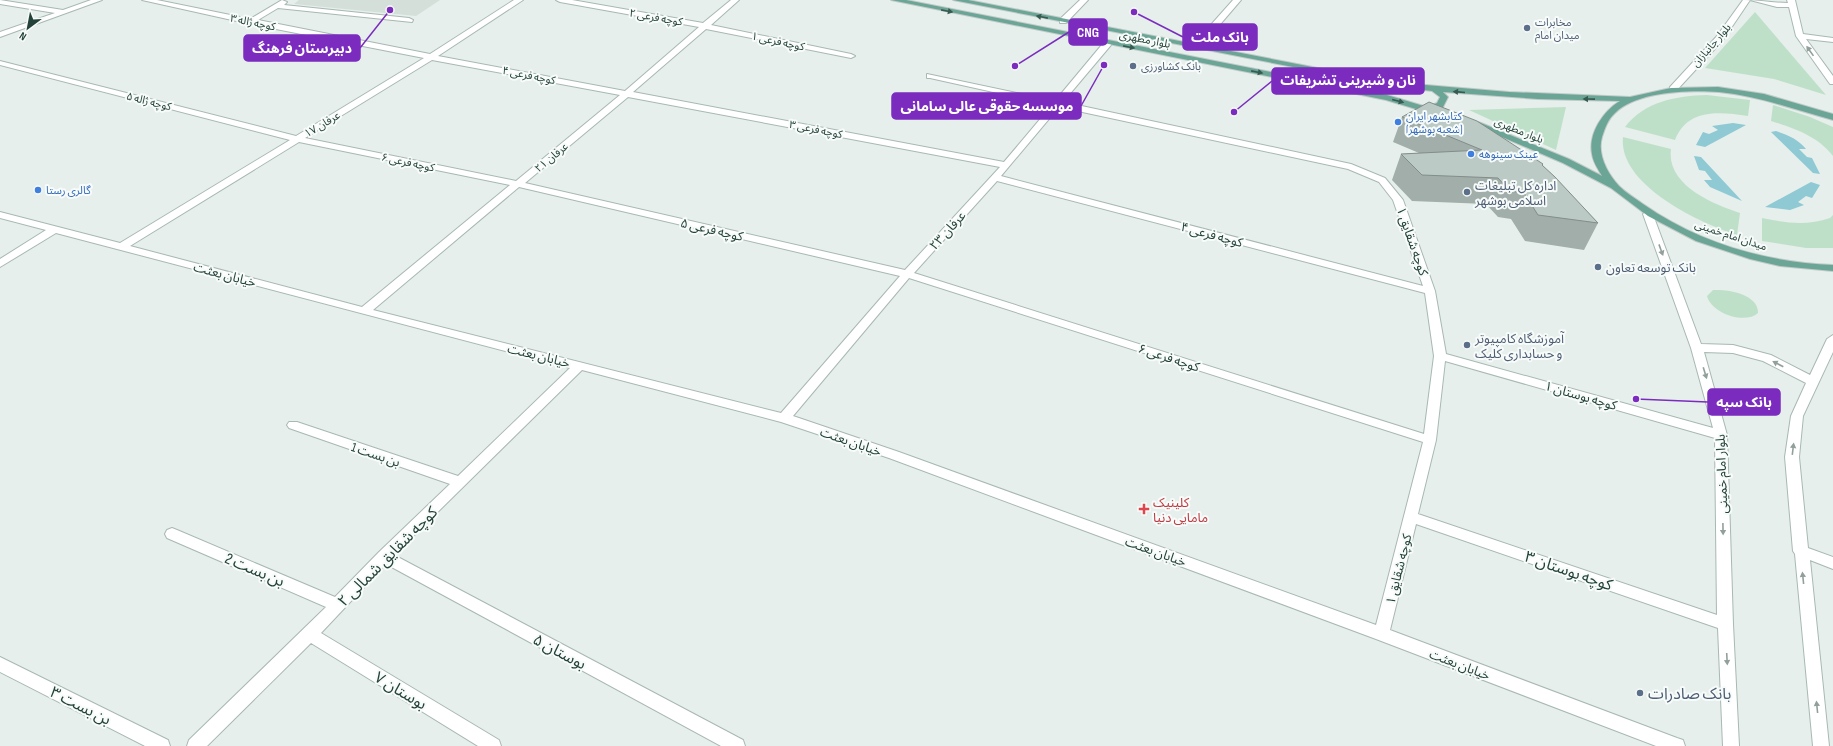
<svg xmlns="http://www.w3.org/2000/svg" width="1833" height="746" viewBox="0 0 1833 746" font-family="'Sofia Sans Condensed','Noto Sans Arabic',sans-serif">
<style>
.built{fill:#d4dfda}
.green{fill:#bfe0c8}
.water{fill:#8ec9d4}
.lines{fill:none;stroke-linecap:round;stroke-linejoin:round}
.minor-casing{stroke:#a8b8b2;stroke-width:2}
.major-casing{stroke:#c2cac8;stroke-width:2}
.minor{fill:#fff;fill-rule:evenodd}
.major{fill:#6aa596;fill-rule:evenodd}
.wall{fill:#a1aea9}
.building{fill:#bbcac4;stroke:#838d89}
.oneway{fill:#365b51}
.oneway2{fill:#92a09c}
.service-dot{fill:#5c6f8a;stroke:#f7fbf9;stroke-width:1.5}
.shop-dot{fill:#3f7fe0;stroke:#f7fbf9;stroke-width:1.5}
.health-dot{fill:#e0444e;stroke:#f7fbf9;stroke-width:1.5}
.labels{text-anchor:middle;stroke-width:4;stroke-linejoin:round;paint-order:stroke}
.far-street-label{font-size:11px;fill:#24423a;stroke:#f7fbf9}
.far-service-label{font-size:11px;fill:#4e5e75;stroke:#f7fbf9;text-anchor:start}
.far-shop-label{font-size:11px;fill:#366cbe;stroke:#f7fbf9;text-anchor:start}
.service-label{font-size:13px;fill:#4e5e75;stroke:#f7fbf9;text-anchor:start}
.street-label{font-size:13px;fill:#24423a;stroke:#f7fbf9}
.health-label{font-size:13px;fill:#be3a42;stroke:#f7fbf9;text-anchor:start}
.near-street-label{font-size:16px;fill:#24423a;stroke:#f7fbf9}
.near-service-label{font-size:16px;fill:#4e5e75;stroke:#f7fbf9;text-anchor:start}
.leader{fill:none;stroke:#7b2cbf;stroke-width:1.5}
.callout-dot{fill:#7b2cbf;stroke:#f7fbf9;stroke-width:1.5}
.callout{fill:#7b2cbf;stroke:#7b2cbf;stroke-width:1.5}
.callout-label{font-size:14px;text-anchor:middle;font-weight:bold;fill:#fff}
</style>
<rect width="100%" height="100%" fill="#e6efeb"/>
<path class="built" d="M299 0H440L416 16 294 4Z"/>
<path class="green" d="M1755 12 1826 95 1774 79 1705 68Z
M1707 95 1750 100 1748 116C1719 112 1688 108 1675 140L1625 127C1645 101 1676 96 1707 95Z
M1773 105 1810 117 1833 127V156C1818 136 1794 128 1771 121Z
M1566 107 1556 150 1469 110Z
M1623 137 1671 149C1666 185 1713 204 1740 213L1737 235C1700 223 1618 185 1623 137Z
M1833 215V248H1806L1762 241V218C1786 223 1807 226 1830 218Z
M1713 290C1727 289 1759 294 1758 313 1745 325 1711 313 1707 296Z"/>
<path class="water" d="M1733 123 1746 125 1705 147 1696 145 1703 132 1709 134 1718 130 1712 126Z
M1776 131C1788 135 1798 139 1806 149H1799L1807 157 1812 158 1820 174 1813 173 1771 132Z
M1694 156 1701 157 1742 201 1710 187 1704 180H1712L1705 171 1699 170Z
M1811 182 1820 185 1812 198 1806 196 1798 202 1804 205 1790 210 1765 207Z"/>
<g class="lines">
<g class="minor-casing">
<path id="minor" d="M0 0 63 10 91 0H102L0 37V32L55 13 0 4Z
M142 0H157L250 19 282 0 287 2 284 5 409 18 413 20 412 22 278 8 258 20 430 54 514 0H523L438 56 625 91 699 27 560 2 556 0H572L703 23 731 0H739L711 25 851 54 855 56 851 58 706 29 633 92 1004 162 1052 105 930 78H927V74L1055 101 1105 41H1111V45L1063 102 1351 164 1385 178 1403 200 1435 291 1446 354 1713 428 1691 348 1643 214 1648 211 1652 212 1701 344 1733 345 1771 355 1810 375 1827 339 1833 335V352L1803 416 1799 457 1808 548 1833 557V569L1810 560 1829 746H1813L1795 554 1793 551 1785 457 1791 416 1806 383 1763 361 1733 353 1704 352 1727 435 1733 624 1739 746H1723L1718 628 1416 524 1390 630 1677 738 1683 740 1685 746H1656L1376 639 889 458 781 422 582 370 394 555 743 740 745 746H721L386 564 321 633 499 740 501 746H478L311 643 207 746H187L189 740 326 607 167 538 165 534 167 530 172 528 177 530 335 597 379 552 450 484 289 428 287 425 289 422H297L458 476 570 368 56 233 0 267V259L46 230 0 218V212L120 243 290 140 0 65V61L296 136 424 58 250 24ZM432 60 620 95 516 181 305 138ZM628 97 1000 167 905 270 525 183ZM1059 107 1348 169 1379 182 1393 200 1423 286 1001 176ZM299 142 510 185 362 307 130 246ZM997 181 1425 293 1434 356 1424 434 914 273ZM519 187 900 276 781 413 373 310ZM909 278 1423 442 1376 625 899 452 793 416ZM1445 361 1715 438 1717 615 1418 514 1436 440Z
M1080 0H1088L1066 23H1060V19Z
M1233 0H1241L1199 49H1193V45Z
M1743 0C1759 0 1773 3 1788 3L1787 0H1795L1803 34 1833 38V42L1806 39 1833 76V84H1830L1796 36 1789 7H1777L1750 0 1723 40 1676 91H1670V87L1717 36Z
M0 657 168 740 170 746H145L0 672Z"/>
</g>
<g class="major-casing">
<path id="major" d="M891 0H906L1387 95 1427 107 1437 103 1440 97 1432 91 1390 86 953 0H968L1390 82 1509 92 1630 97 1671 88 1718 87 1764 94 1833 114V120C1795 110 1759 96 1719 92 1690 90 1637 91 1615 113 1608 119 1605 128 1602 137 1597 154 1607 173 1619 186 1626 193 1635 198 1643 204 1699 243 1765 262 1833 265V271L1780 266 1750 259 1696 241 1648 216 1611 188 1563 163 1474 125 1478 122 1481 123 1569 159 1602 176C1598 169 1593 162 1592 154 1588 134 1603 111 1620 101L1538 99 1443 92 1448 97 1443 107 1436 109 1440 112 1436 115 1386 100Z"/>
</g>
<use href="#minor" class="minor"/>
<use href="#major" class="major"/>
</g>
<path class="wall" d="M1402 117 1542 165 1598 223 1584 250 1525 241 1511 219 1498 217 1486 204 1412 201 1392 180 1401 154 1419 153 1393 142Z"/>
<path class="building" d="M1429 102 1477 121 1543 164 1542 165 1555 177 1598 223 1538 215 1524 193 1510 191 1498 178 1422 175 1401 154 1482 150 1402 117Z"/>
<defs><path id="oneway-solid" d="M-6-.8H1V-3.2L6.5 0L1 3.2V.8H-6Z"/></defs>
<g class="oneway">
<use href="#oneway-solid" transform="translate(947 11) rotate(11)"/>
<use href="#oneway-solid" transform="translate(1042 17) rotate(-169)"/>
<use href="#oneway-solid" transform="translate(1129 47) rotate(11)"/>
<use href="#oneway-solid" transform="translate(1257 72) rotate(11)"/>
<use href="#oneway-solid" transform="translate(1459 92) rotate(-175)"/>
<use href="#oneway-solid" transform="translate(1589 99) rotate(-179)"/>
<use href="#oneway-solid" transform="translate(1398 101) rotate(15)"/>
</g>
<g class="oneway2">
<use href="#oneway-solid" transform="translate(1810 51) rotate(-125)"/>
<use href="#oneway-solid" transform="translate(1661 250) rotate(70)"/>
<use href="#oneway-solid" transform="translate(1778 364) rotate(-153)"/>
<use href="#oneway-solid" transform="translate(1705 373) rotate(73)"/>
<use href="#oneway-solid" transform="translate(1793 449) rotate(-83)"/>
<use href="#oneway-solid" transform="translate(1723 529) rotate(89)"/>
<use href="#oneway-solid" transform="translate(1803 578) rotate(-96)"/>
<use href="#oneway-solid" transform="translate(1727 659) rotate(87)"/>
<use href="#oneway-solid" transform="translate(1817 707) rotate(-96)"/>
</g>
<g class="service-dot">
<circle cx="1527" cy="28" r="4"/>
<circle cx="1133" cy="66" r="4"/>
<circle cx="1467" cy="192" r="4"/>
<circle cx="1598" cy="267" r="4"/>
<circle cx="1467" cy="345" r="4"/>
<circle cx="1640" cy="693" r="4"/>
</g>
<g class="shop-dot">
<circle cx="1398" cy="122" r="4"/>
<circle cx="1471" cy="154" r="4"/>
<circle cx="38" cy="190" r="4"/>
</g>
<path class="health-dot" d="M1142 503h4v4h4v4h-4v4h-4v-4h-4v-4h4z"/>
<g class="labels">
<g class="far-street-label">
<text transform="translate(656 17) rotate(10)" y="4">کوچه فرعی ۲</text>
<text transform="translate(253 22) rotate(11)" y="4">کوچه ژاله ۳</text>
<text transform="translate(1145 39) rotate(11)" y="4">بلوار مطهری</text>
<text transform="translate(778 41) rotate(12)" y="4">کوچه فرعی ۱</text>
<text transform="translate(1711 45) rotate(-49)" y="4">بلوار جانبازان</text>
<text transform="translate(529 75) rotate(11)" y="4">کوچه فرعی ۴</text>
<text transform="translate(149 101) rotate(14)" y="4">کوچه ژاله ۵</text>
<text transform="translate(322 124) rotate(-31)" y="4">عرفان ۱۷</text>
<text transform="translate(816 129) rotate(11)" y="4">کوچه فرعی ۳</text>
<text transform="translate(1519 130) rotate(22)" y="4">بلوار مطهری</text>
<text transform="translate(551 157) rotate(-40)" y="4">عرفان ۲۱</text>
<text transform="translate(408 162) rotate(12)" y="4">کوچه فرعی ۶</text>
<text transform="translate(1731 235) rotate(18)" y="4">میدان امام خمینی</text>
</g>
<g class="far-service-label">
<text x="1535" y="26">مخابرات<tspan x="1535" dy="13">میدان امام</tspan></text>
<text x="1141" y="70">بانک کشاورزی</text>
</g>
<g class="far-shop-label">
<text x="1406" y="120">کتابشهر ایران<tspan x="1406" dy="13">(شعبه بوشهر)</tspan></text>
<text x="1479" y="158">عینک سینوهه</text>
<text x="46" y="194">گالری رستا</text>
</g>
<g class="service-label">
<text x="1475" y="190">اداره کل تبلیغات<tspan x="1475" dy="15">اسلامی بوشهر</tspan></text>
<text x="1606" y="272">بانک توسعه تعاون</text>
<text x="1475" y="343">آموزشگاه کامپیوتر<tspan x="1475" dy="15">و حسابداری کلیک</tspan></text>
</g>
<g class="street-label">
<text transform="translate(712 229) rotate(13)" y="5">کوچه فرعی ۵</text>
<text transform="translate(947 230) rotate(-48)" y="5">عرفان ۲۳</text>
<text transform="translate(1212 234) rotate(15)" y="5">کوچه فرعی ۴</text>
<text transform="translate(1413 241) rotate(71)" y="5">کوچه شقایق ۱</text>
<text transform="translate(225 274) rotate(15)" y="5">خیابان بعثت</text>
<text transform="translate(539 355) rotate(14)" y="5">خیابان بعثت</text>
<text transform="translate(1169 357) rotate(18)" y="5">کوچه فرعی ۶</text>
<text transform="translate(1581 395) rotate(16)" y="5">کوچه بوستان ۱</text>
<text transform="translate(851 441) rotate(19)" y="5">خیابان بعثت</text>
<text transform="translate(376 454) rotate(19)" y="5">بن بست 1</text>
<text transform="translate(1721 474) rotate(-92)" y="5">بلوار امام خمینی</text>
<text transform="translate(1156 551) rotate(20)" y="5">خیابان بعثت</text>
<text transform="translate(1398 569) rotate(-76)" y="5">کوچه شقایق ۱</text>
<text transform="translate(1460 664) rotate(21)" y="5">خیابان بعثت</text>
</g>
<g class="health-label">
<text x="1153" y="507">کلینیک<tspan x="1153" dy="15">مامایی دنیا</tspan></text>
</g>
<g class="near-street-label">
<text transform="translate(387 556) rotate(-45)" y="6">کوچه شقایق شمالی ۲</text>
<text transform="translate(255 569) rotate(23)" y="6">بن بست 2</text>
<text transform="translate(1569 570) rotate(19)" y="6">کوچه بوستان ۳</text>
<text transform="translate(560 651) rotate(28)" y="6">بوستان ۵</text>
<text transform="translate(401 690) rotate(31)" y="6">بوستان ۷</text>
<text transform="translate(81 705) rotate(27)" y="6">بن بست ۳</text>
</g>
<g class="near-service-label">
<text x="1648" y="699">بانک صادرات</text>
</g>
</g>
<path class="leader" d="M1015 66L1069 32M1134 12L1183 37M390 10L360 48M1234 112L1272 81M1104 65L1081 106M1636 399L1708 402"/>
<g class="callout-dot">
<circle cx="1015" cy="66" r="4"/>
<circle cx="1134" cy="12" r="4"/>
<circle cx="390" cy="10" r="4"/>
<circle cx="1234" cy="112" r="4"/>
<circle cx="1104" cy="65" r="4"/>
<circle cx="1636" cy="399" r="4"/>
</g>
<g class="callout">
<rect x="1069" y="19" width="38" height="26" rx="4"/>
<rect x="1183" y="24" width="74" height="26" rx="4"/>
<rect x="244" y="35" width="116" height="26" rx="4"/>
<rect x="1272" y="68" width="152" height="26" rx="4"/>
<rect x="892" y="93" width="189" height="26" rx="4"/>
<rect x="1708" y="389" width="72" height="26" rx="4"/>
</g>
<g class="callout-label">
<text x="1088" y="37">CNG</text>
<text x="1220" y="42">بانک ملت</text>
<text x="302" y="53">دبیرستان فرهنگ</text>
<text x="1348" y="85">نان و شیرینی تشریفات</text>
<text x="987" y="111">موسسه حقوقی عالی سامانی</text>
<text x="1744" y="407">بانک سپه</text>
</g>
<g transform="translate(28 28) rotate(212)" stroke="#f7fbf9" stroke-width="3" paint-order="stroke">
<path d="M0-3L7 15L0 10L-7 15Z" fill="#24423a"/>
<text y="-6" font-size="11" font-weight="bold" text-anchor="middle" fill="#24423a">N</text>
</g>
</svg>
